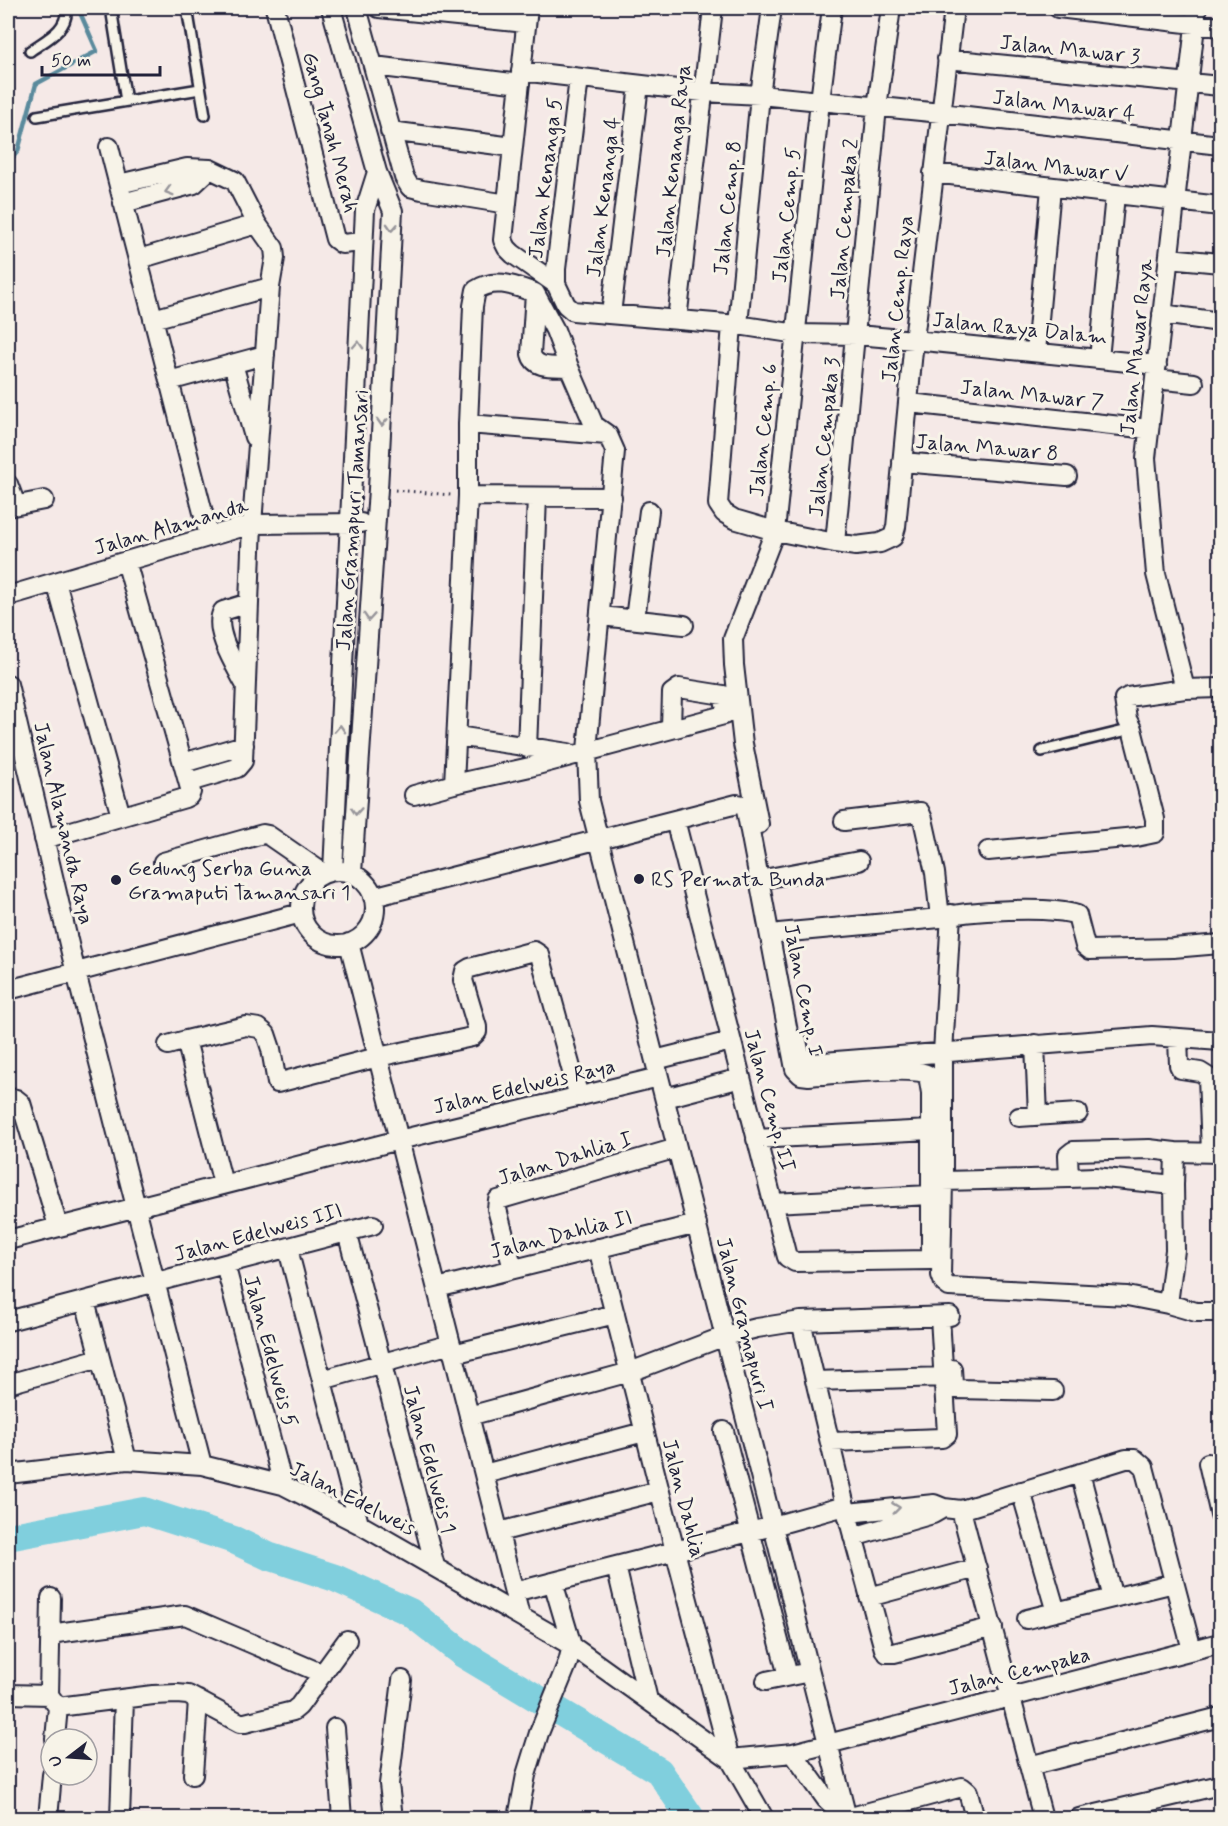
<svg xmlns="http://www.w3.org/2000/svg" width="1228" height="1826" viewBox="0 0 1228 1826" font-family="Mynerve,sans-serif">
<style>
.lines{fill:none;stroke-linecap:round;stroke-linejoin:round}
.stream{stroke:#5a8a9c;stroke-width:4.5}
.river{stroke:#80cfdd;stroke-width:28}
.service-casing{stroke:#22223b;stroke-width:14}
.minor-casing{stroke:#22223b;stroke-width:22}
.path{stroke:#22223b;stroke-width:3;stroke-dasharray:1.5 4.5;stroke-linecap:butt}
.service{stroke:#f7f3e8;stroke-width:9}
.minor{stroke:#f7f3e8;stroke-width:18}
.oneway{stroke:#97959a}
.poi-dot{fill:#22223b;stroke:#f7f3e8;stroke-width:2}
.labels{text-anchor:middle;stroke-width:6;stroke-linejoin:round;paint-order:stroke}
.street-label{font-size:21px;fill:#22223b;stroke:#f7f3e8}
.poi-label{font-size:21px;fill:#22223b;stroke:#f7f3e8;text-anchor:start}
</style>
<rect width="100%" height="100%" fill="#f5e9e7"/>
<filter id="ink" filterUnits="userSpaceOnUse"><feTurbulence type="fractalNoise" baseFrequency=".0167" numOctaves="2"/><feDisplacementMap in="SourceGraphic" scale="12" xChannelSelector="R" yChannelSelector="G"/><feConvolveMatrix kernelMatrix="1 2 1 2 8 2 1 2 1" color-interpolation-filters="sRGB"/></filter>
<g filter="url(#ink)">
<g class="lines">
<path class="stream" d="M8 163 18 151 36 84 97 51 78 8"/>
<path class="river" d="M8 1537 144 1511 234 1540 268 1556 335 1578 410 1612 463 1654 659 1771 691 1818"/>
<g class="service-casing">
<path id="service" d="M111 8 126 101
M187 8 205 115
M30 51C45 40 69 30 66 8
M37 116 200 89
M1042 751 1132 729"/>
</g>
<g class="minor-casing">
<path id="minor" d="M275 8 335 239 342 244 363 242
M331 8 377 172 393 211 378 489 352 873
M357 8 404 177 410 187 422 190 507 204
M379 8 526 23
M528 8 503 240 507 248 513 254 556 284 566 305 573 311 738 325 797 334 857 335 914 340 1157 365
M1058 8 1220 27
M947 59 1220 86
M374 66 520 84
M521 71 703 92 760 95 941 113 1220 145
M390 131 513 147
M109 147 209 536
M933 173 1220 206
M119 184 187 168 210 169 235 181 257 224 274 248 275 258 270 287 252 524 243 761 237 768 189 782
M123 203 194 184 210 169
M1169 258 1220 263
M139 259 257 224
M556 284V269L579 78
M535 293 531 354C535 370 555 366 569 367
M611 314 639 85
M1162 314 1220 322
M153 319 270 287
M677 320 713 8
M732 325 718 504 724 513 734 519 775 531 835 543 856 546 880 543 893 537 896 527 914 340 954 8
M738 325 760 95 772 8
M1036 352 1051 188
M1099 359 1115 195
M233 364 254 437
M1155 379 1194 383
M169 381 265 355
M909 403 1149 429
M468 424 607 435
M902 462 1067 476
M8 484 16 505
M468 496 612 497
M8 507 44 500
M835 543 877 107 891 8
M56 582 121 816
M8 596 252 524 361 523
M601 616 684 625
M635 619 649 511
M8 684 72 957 202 1465
M245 684C236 667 212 629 223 611L249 603
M1185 689 1156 574 1146 458 1197 8
M457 736 568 753
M527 748 537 497
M183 763 244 745
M454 784 468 496V424L473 306 476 290C495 277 515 286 535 293L555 330 569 367 594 425 608 435 615 451 587 750 589 801 847 1818
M414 795 454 784 530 767 724 715 726 709 723 695 679 688 672 693 671 728
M844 821 920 812 923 819 935 873 940 918
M759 824 743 744 734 665 733 639 775 531 820 101 832 8
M44 839 185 798 189 796 191 792 126 561
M988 851 1136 837 1155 833V819L1132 729 1127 719 1124 699 1128 697 1185 689 1220 688
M163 862 263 834 268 835 323 873
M301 908a37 37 0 1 1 74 0a37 37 0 1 1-74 0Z
M333 871 365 210 377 172
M769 878 859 861
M373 897 737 804 743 805 746 810 795 1069 801 1075 809 1076C831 1075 913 1065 928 1075L931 1093V1260L795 1262 787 1257 675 820
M951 914 943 1053V1181L941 1275 944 1283 949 1287 1127 1296 1168 1304 1196 1312H1220
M779 933 940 918C966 910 1051 906 1077 915L1085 946 1090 950 1173 948 1220 944
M349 943 520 1616
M8 990 301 913
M1178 1038 1179 1065 1181 1069 1200 1072 1208 1077 1211 1152
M797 1040C799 1051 800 1059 811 1063L1152 1036 1220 1041
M1035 1044 1038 1116
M168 1045 186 1040
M655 1060 731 1041
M8 1098 16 1099 21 1103 58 1226
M665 1098 741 1078
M1019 1117 1078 1113
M756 1139 930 1130
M1069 1178 1095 1177 1174 1185
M943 1181 1069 1178 1068 1155 1073 1151 1149 1149 1175 1152
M223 1184 186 1040 246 1026 259 1028 266 1034 271 1049 277 1083 378 1057 472 1037 477 1032V1027L463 980 465 971 470 968 534 951 540 955 579 1097
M773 1203 930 1195
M347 1232 435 1566
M8 1240 399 1140 659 1077
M598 1248 675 1551 730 1759
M288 1249 359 1524
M225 1264 283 1485
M513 1269 497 1209 498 1200 677 1148
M437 1288 697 1224
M85 1301 127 1460
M1168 1304 1175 1250 1174 1185 1175 1152 1220 1153
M8 1321 373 1225
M801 1321 845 1506 884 1649 887 1653H894L993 1627
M453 1354 615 1314
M952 1369 953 1384 956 1389 1053 1391
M322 1380 451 1344
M815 1381 944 1377
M8 1384 100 1358
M469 1416 630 1372 725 1336 757 1328 801 1321 950 1316
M724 1431 788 1676
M831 1442 942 1438 947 1434 940 1317
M1208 1463 1220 1515
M1080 1473 1113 1598
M8 1474 127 1460 202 1465 283 1485 359 1524 572 1646 730 1759 764 1818
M484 1474 644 1432
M1021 1491 1056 1612
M961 1510 1043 1818
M848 1513 934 1504 944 1508 961 1510 1126 1459H1135L1144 1467 1192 1650
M499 1532 659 1491
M853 1537 933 1514 940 1510
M616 1566 648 1700
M514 1592 773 1526 845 1506
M869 1597 977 1568
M1027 1619 1174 1583
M50 1634 185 1615 323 1674
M766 1681 800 1674
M8 1694 49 1695 58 1707 153 1695 177 1694 188 1695 240 1723H245L293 1711 299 1706 347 1640
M49 1695 51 1598
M335 1728 342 1818
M55 1739 58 1707
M793 1753 826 1799 847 1818 962 1787 968 1792 975 1818
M730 1759 793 1753 1220 1643
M1029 1766 1220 1717
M193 1775 198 1700
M48 1818 52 1775
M120 1818 124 1699
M393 1818 389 1784 402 1680
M518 1818 526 1775 539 1733 568 1662 572 1646 553 1582
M1079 1818 1220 1785"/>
</g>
<path class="path" d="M395 490 451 495"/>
<use href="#service" class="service"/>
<use href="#minor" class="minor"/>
</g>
<defs><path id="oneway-chevron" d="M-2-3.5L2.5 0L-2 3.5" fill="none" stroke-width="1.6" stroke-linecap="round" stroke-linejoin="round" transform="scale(1.5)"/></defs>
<g class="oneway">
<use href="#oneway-chevron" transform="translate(169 191) rotate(164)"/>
<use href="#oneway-chevron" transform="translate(392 227) rotate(93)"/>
<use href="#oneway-chevron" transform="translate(358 345) rotate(-87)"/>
<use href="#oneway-chevron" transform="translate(382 422) rotate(93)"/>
<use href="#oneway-chevron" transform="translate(369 617) rotate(94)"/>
<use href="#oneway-chevron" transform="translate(340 729) rotate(-87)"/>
<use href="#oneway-chevron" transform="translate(356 811) rotate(94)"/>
<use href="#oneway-chevron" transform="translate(896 1508) rotate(-7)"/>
</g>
</g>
<g class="poi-dot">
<circle cx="639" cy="879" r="6"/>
<circle cx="116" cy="880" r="6"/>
</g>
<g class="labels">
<g class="street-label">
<text transform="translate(1070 49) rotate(6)" y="7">Jalan Mawar 3</text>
<text transform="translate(1064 105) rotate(7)" y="7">Jalan Mawar 4</text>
<text transform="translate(331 132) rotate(75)" y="7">Gang Tanah Merah</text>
<text transform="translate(673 161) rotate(-84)" y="7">Jalan Kenanga Raya</text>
<text transform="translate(1056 166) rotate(7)" y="7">Jalan Mawar V</text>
<text transform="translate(545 178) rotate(-83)" y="7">Jalan Kenanga 5</text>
<text transform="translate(603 197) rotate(-83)" y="7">Jalan Kenanga 4</text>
<text transform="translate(727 208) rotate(-84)" y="7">Jalan Cemp. 8</text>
<text transform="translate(786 215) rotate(-84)" y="7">Jalan Cemp. 5</text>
<text transform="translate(844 219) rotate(-85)" y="7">Jalan Cempaka 2</text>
<text transform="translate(897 299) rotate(-84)" y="7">Jalan Cemp. Raya</text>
<text transform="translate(1020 328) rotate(6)" y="7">Jalan Raya Dalam</text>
<text transform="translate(1136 347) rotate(-84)" y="7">Jalan Mawar Raya</text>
<text transform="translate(1032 394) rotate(6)" y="7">Jalan Mawar 7</text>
<text transform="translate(763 430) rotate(-84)" y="7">Jalan Cemp. 6</text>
<text transform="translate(824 437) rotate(-84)" y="7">Jalan Cempaka 3</text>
<text transform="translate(987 447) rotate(5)" y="7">Jalan Mawar 8</text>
<text transform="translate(352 520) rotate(-86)" y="7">Jalan Gramapuri Tamansari</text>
<text transform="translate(171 526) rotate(-16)" y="7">Jalan Alamanda</text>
<text transform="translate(64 823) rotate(77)" y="7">Jalan Alamanda Raya</text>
<text transform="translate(804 990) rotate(79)" y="7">Jalan Cemp. I</text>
<text transform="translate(524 1086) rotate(-13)" y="7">Jalan Edelweis Raya</text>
<text transform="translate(770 1100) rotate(75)" y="7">Jalan Cemp. II</text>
<text transform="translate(565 1158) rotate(-17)" y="7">Jalan Dahlia I</text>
<text transform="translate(258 1232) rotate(-15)" y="7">Jalan Edelweis III</text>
<text transform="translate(561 1234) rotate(-14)" y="7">Jalan Dahlia II</text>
<text transform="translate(745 1324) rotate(76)" y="7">Jalan Gramapuri I</text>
<text transform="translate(271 1351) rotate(75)" y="7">Jalan Edelweis 5</text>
<text transform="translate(430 1459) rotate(75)" y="7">Jalan Edelweis 1</text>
<text transform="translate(353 1498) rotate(27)" y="7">Jalan Edelweis</text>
<text transform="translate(684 1498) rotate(76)" y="7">Jalan Dahlia</text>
<text transform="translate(1019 1671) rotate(-14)" y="7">Jalan Cempaka</text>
</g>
<g class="poi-label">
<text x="128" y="875">Gedung Serba Guna<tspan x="128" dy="24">Gramaputi Tamansari 1</tspan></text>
<text x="651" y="886">RS Permata Bunda</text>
</g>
</g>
<rect width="1228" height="1826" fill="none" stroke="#f7f3e8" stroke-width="30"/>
<rect x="15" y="15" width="1198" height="1796" fill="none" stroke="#22223b" stroke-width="2" filter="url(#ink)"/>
<g transform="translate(69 1757) rotate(253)"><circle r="28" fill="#f7f3e8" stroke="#a29fa3" stroke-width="1.5"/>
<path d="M0-4.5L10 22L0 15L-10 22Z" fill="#22223b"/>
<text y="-9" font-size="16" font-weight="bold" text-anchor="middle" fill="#22223b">U</text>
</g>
<path d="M42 66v9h118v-9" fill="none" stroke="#22223b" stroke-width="3"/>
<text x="51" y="66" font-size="18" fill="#22223b" stroke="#f7f3e8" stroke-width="4.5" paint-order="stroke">50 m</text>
</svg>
